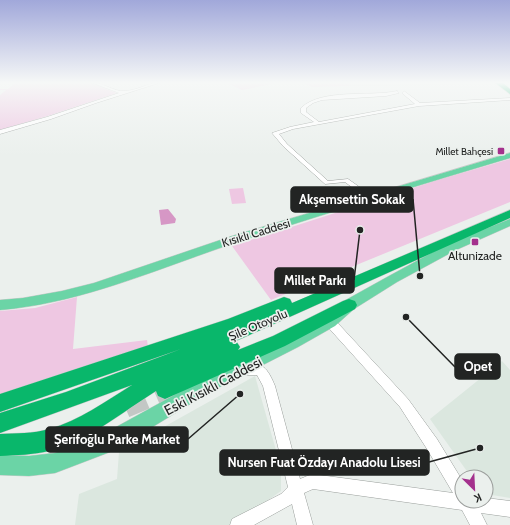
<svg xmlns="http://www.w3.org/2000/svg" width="510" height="525" viewBox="0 0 510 525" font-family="Cabin,sans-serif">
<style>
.built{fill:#dbe7df}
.green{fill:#eec7e2}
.water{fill:#d697c5}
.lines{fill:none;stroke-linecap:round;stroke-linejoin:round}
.highway-tunnel{stroke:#c3c7c5;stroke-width:22;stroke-dasharray:22 11;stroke-linecap:butt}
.minor-casing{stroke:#9a9f9c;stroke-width:1}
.major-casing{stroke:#cacaca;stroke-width:1}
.highway-casing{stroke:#cacaca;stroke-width:1}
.minor{fill:#fff;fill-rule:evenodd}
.major{fill:#6bd4a6;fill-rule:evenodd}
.highway{fill:#09b76b;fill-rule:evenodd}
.poi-dot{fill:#a4318d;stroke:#ebf0ed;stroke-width:1.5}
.labels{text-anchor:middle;stroke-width:3.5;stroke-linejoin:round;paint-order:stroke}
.far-poi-label{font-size:10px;fill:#222423;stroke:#ebf0ed;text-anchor:end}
.street-label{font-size:12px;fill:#222423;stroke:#ebf0ed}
.poi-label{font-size:12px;fill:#222423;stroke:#ebf0ed}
.near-street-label{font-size:14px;fill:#222423;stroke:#ebf0ed}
.leader{fill:none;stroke:#222423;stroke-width:1.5}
.callout-dot{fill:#222423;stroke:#ebf0ed;stroke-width:1.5}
.callout{fill:#222423;stroke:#222423;stroke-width:1.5}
.callout-label{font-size:13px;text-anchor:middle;font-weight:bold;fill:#fff}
</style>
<rect width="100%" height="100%" fill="#ebf0ed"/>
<path class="built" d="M350 82H468L447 85 349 86Z
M502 361 510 370V498L486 494V477H471L430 419Z
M255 376 281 468V491L233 525H75L79 494 117 479 119 452Z"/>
<path class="green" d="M0 82H88L117 93 51 115 0 130V95L6 90H0V89H8L15 83Z
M225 82H282L242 90Z
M302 82H350L349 86 312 87Z
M510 159V202L271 300 232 246 438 180Z
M243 188 246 203 232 204 229 189Z
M77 297 73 349 147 340 148 347 75 372 0 394V311L35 308Z"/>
<path class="water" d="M168 209 176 219 175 223 161 225 159 210Z"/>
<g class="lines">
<path class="highway-tunnel" d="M125 407 165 390"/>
<g class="minor-casing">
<path id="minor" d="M90 82C102 82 115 92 124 91 137 91 149 82 162 82L96 103 51 119 0 134V130L47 117 119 93Z
M397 91 399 93 386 96 322 100 313 103 306 108V112L319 122 415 104 402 93 404 91 420 103 510 98V100L419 106 293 129 279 134 287 144 328 181 348 179 372 196 373 198 369 200 345 182 325 184 283 146 272 133 290 127 314 122 301 113V108C322 88 369 97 397 91Z
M330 318 334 319 408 399 437 439 462 480V501H486V498L510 501V517L481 513 487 525H470L462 510 313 489 304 493 313 525H297L292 504 254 525H230L232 519 281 494 288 487 263 386 257 375H245L241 374 239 370 241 366C262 359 268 369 275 386L300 479 312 474 453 493 427 449 400 407 326 325 325 322 326 319Z"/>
</g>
<g class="major-casing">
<path id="major" d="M510 153V158C420 185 330 212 241 241 161 267 84 303 0 310V300L23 298 62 291 94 283 232 236Z
M510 219V226L456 250 397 282 354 309 335 326 298 347 210 392 141 434 110 452 55 473 29 476 0 475V455L29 456 55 453 98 437 198 382 288 339 325 318 344 301 389 276 448 244Z"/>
</g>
<g class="highway-casing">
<path id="highway" d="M494 82H502L510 89V94Z
M510 210V218L236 341 240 347 238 350 273 336 343 301 349 299 355 301 357 305 355 309 285 346 165 399 158 396 156 391C121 413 89 440 49 451 33 455 16 455 0 456V434C16 433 33 434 49 429 79 421 106 401 132 385L0 433V413L66 392 181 349 0 412V394L228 319 284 297 290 299 292 303Z"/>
</g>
<use href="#minor" class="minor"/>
<use href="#major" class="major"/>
<use href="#highway" class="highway"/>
</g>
<linearGradient id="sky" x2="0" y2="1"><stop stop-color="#a1a8da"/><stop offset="0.53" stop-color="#f6f8f7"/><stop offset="1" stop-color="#f6f8f7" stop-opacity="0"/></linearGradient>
<rect width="510" height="156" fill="url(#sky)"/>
<g class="poi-dot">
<rect x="497" y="147" width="8" height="8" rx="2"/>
<rect x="471" y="238" width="8" height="8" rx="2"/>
</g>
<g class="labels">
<g class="far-poi-label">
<text x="493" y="155">Millet Bahçesi</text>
</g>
<g class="street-label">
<text transform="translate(256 233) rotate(-17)" y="4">Kısıklı Caddesi</text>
<text transform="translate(258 325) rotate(-23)" y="4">Şile Otoyolu</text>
</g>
<g class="poi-label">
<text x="475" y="260">Altunizade</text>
</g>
<g class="near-street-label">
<text transform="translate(213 386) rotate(-28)" y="5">Eski Kısıklı Caddesi</text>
</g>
</g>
<path class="leader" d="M420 276L413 199M360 230L354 280M406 317L455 367M240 394L188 439M480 448L429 462"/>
<g class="callout-dot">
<circle cx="420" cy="276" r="4"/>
<circle cx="360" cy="230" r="4"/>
<circle cx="406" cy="317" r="4"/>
<circle cx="240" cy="394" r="4"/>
<circle cx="480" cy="448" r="4"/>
</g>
<g class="callout">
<rect x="291" y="187" width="122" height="25" rx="4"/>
<rect x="275" y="268" width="79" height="25" rx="4"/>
<rect x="455" y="354" width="45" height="25" rx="4"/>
<rect x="46" y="427" width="142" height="25" rx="4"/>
<rect x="220" y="450" width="209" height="25" rx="4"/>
</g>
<g class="callout-label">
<text x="352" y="204">Akşemsettin Sokak</text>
<text x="315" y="285">Millet Parkı</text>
<text x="478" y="371">Opet</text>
<text x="117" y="444">Şerifoğlu Parke Market</text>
<text x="324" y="467">Nursen Fuat Özdayı Anadolu Lisesi</text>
</g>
<g transform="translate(474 489) rotate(156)"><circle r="19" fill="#ebf0ed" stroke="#9b9e9c"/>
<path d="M0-3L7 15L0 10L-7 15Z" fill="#a4318d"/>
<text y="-6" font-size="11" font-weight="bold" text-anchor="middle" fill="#222423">K</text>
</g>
</svg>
